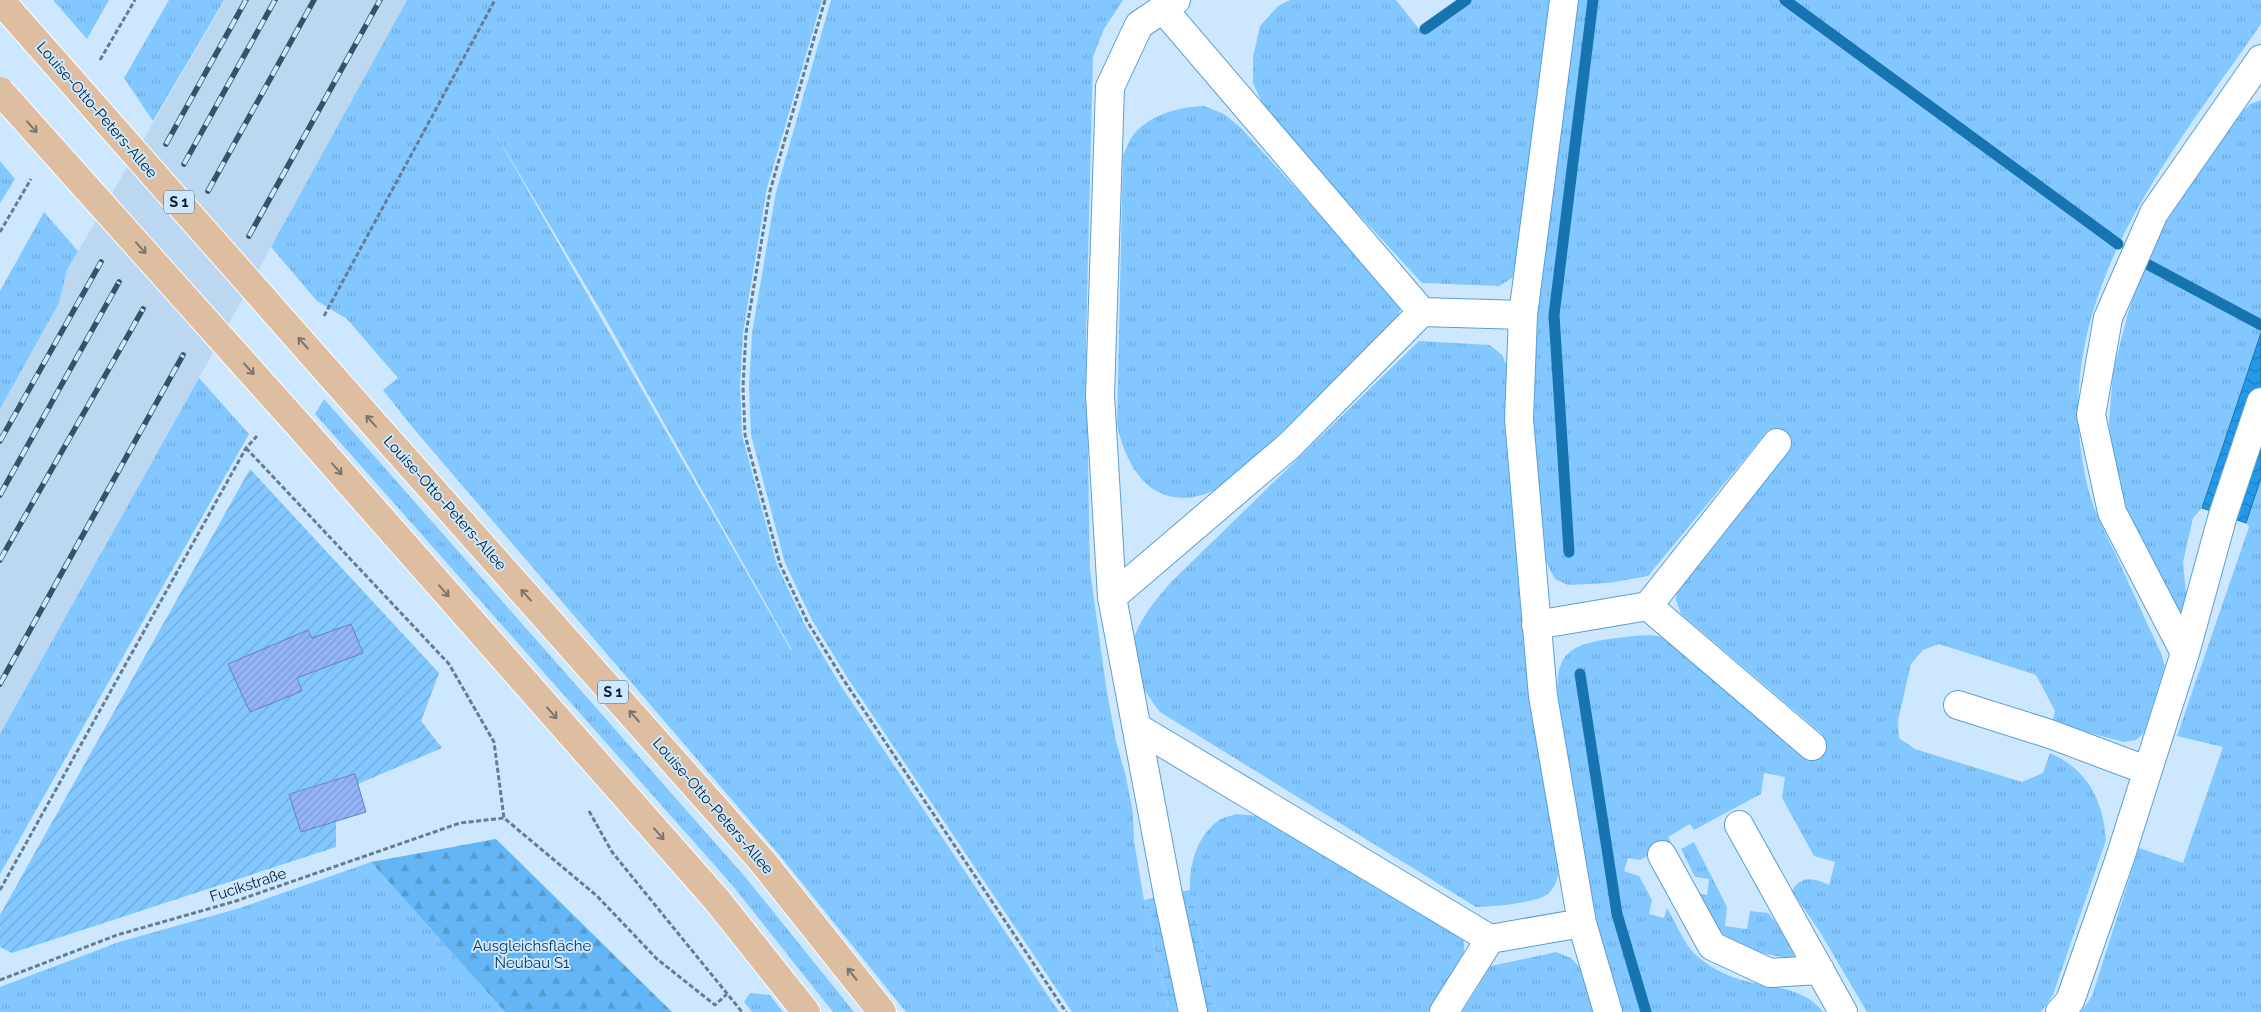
<svg xmlns="http://www.w3.org/2000/svg" width="2261" height="1012" viewBox="0 0 2261 1012" font-family="Raleway,sans-serif">
<style>
.built{fill:#bcd8f1}
.grass{fill:url(#grass-tufts);fill-rule:evenodd}
.forest{fill:url(#forest-firs)}
.wetland{fill:url(#wetland-marsh)}
.garden{fill:url(#garden-furrows)}
.water{fill:url(#water-waves);stroke:#1874b1}
.lines{fill:none;stroke-linecap:round;stroke-linejoin:round}
.stream{stroke:#1874b1;stroke-width:11}
.building{fill:url(#building-hatch);stroke:#6381c2}
.minor-casing{stroke:#5b9ed3;stroke-width:30}
.major-casing{stroke:#fff;stroke-width:30}
.path{stroke:#637e93;stroke-width:3;stroke-dasharray:5 2.5;stroke-linecap:butt}
.minor{stroke:#fff;stroke-width:28}
.major{stroke:#ddbea0;stroke-width:28}
.rail-casing{stroke:#375166;stroke-width:5.5}
.rail{stroke:#cde8fe;stroke-width:4;stroke-dasharray:11;stroke-linecap:butt}
.major-bridge-casing{stroke:#fff;stroke-width:30;stroke-linecap:butt}
.major-bridge{stroke:#ddbea0;stroke-width:28}
.oneway{stroke:#7a746d}
.labels{text-anchor:middle;stroke-width:4;stroke-linejoin:round;paint-order:stroke}
.shield{fill:#cde8fe;stroke:#3e586c;stroke-width:1}
.shield-label{font-size:14px;font-weight:bold;fill:#001a2e}
.street-label{font-size:15px;fill:#001a2e;stroke:#cde8fe}
.park-label{font-size:15px;fill:#083756;stroke:#cde8fe}
</style>
<defs>
<pattern id="grass-tufts" width="24" height="20" patternUnits="userSpaceOnUse" patternTransform="scale(1.25)"><rect width="24" height="20" fill="#82c7ff"/><path d="M3 7l-1-3M5 7V3M7 7l1-3M15 17l-1-3M17 17v-4M19 17l1-3" fill="none" stroke="#6eaadb"/></pattern>
<pattern id="forest-firs" width="22" height="20" patternUnits="userSpaceOnUse" patternTransform="scale(1.25)"><rect width="22" height="20" fill="#63b5f5"/><path d="M5 1l3.5 6h-7zM16 11l3.5 6h-7z" fill="#549bd2"/></pattern>
<pattern id="wetland-marsh" width="20" height="14" patternUnits="userSpaceOnUse" patternTransform="scale(1.25)"><rect width="20" height="14" fill="#82c7ff"/><path d="M1 5h8M5 5V1M11 12h8M15 12V8" fill="none" stroke="#6eaadb"/></pattern>
<pattern id="garden-furrows" width="10" height="10" patternUnits="userSpaceOnUse" patternTransform="scale(1.25)"><rect width="10" height="10" fill="#82c7ff"/><path d="M-1 1l2-2M0 10L10 0M9 11l2-2" fill="none" stroke="#6eaadb"/></pattern>
<pattern id="water-waves" width="16" height="10" patternUnits="userSpaceOnUse" patternTransform="scale(1.25)"><rect width="16" height="10" fill="#229ae9"/><path d="M0 5q4-4 8 0t8 0" fill="none" stroke="#1b7dbd"/></pattern>
<pattern id="building-hatch" width="6" height="6" patternUnits="userSpaceOnUse" patternTransform="scale(1.25)"><rect width="6" height="6" fill="#94b4f8"/><path d="M-1 1l2-2M0 6l6-6M5 7l2-2" fill="none" stroke="#7e9ad5"/></pattern>
</defs>
<rect width="100%" height="100%" fill="#cde8fe"/>
<path class="built" d="M225 0H407L199 378 0 734V409L59 303 67 270Z"/>
<path class="grass" d="M53 0H109L87 39Z
M169 0H224L153 121 124 78Z
M407 0H822L767 188 743 333 740 386 742 435 777 565 804 623 839 683 1059 1012H906L781 857 413 428 383 390 398 378 347 319 317 301 271 247ZM491 126 605 318 792 650H791Z
M831 0H1123L1104 29 1093 57 1086 339 1090 570 1106 686 1116 741 1126 777 1133 813 1134 841 1144 900 1169 1012H1072L847 677 812 620 785 563 751 435 749 387 752 333 776 192Z
M1290 0H1396L1419 29C1438 30 1451 12 1463 0H1553L1520 260 1512 278 1499 286 1422 283 1292 142 1265 109 1253 83V57L1260 26 1278 6Z
M1577 0H2261V24C2164 164 2043 305 2088 488 2094 512 2106 535 2117 557 2131 589 2146 621 2161 653L2165 666 2144 733 2136 740 2124 742 2052 723 2055 711 2036 675 1939 644 1923 650 1911 664 1898 720 1899 738 1915 749 2022 782 2043 773 2050 753C2088 770 2103 800 2106 840L2053 995 2041 1012H1867L1820 932 1792 891C1800 875 1815 878 1829 885L1835 862 1814 856 1782 798 1785 777 1764 773 1761 794 1694 830 1690 824 1668 837 1671 842 1640 860 1628 858 1624 871 1639 876 1652 900 1649 914 1664 918 1667 908C1675 921 1684 944 1695 954 1706 965 1723 974 1738 979 1767 988 1803 985 1823 1012H1620L1595 917 1558 708C1555 656 1562 645 1616 638 1631 637 1647 633 1662 637L1804 756 1822 734 1681 614 1676 600 1677 588 1791 446 1769 429 1648 576 1608 583 1568 585 1555 579 1541 552 1533 436V377L1537 318 1570 38Z
M2261 100V333L2202 508 2193 518 2183 562 2186 594 2191 601 2187 617H2179L2157 578 2151 555 2129 515 2114 467 2109 423 2113 372 2128 313 2145 263 2162 228 2233 122 2250 104Z
M1204 106 1224 114 1241 128 1396 299 1400 310 1397 321 1225 486C1212 491 1199 498 1184 498 1142 498 1124 458 1117 424L1123 155C1126 150 1128 143 1131 138 1147 115 1178 107 1204 106Z
M0 161 15 179 0 203Z
M44 212 78 251 67 270 59 303 0 409V291Z
M1419 341 1490 345 1502 355 1510 374 1560 865C1558 876 1557 885 1549 893 1539 903 1491 907 1476 907L1160 712C1116 656 1128 632 1171 582Z
M199 378 249 434 0 874V734Z
M324 399 746 878 854 1012H833L733 886 315 414Z
M2261 478V1012H2081L2092 996 2139 848 2183 863 2223 747 2177 736 2249 527 2246 523Z
M1236 814 1262 816 1456 929 1464 941V956L1428 1012H1217L1190 890C1189 865 1197 836 1218 821 1223 817 1231 816 1236 814Z
M1694 842 1727 907 1725 926 1747 929 1750 911 1768 913 1779 926 1797 960 1746 950 1724 935 1712 925 1695 893 1707 895 1709 879 1695 877 1681 849Z
M371 862 505 1012H0V987L119 942 240 908Z
M1556 952 1571 958 1581 969 1594 1012H1462L1491 966Z
M750 993 770 995 783 1012H752L744 1002Z"/>
<path class="forest" d="M496 839 672 1012H505L371 862Z"/>
<path class="wetland" d="M1190 890 1217 1012H1169L1144 900Z"/>
<path class="garden" d="M250 469 439 673 421 721 442 748 358 784 354 774 290 793 301 832 336 821V847L12 953 0 947V915Z"/>
<path class="water" d="M2261 333V478L2246 523 2202 508Z"/>
<g class="lines">
<path class="stream" d="M1785 0 2118 244
M1425 29 1466 0
M2145 263 2261 325
M1569 552 1554 315 1593 0
M1580 674 1617 914 1646 1012"/>
</g>
<path class="building" d="M351 624 363 653 297 678 302 691 250 712 228 664 308 630 312 638Z
M355 774 366 812 301 832 289 794Z"/>
<g class="lines">
<g class="minor-casing">
<path id="minor" d="M1176 0 1139 25 1110 87 1100 395 1112 597 1168 895 1193 1012
M1564 0 1523 315 1519 419 1543 696 1582 923 1608 1012
M1163 9 1422 312 1523 315
M1112 597 1290 445 1422 312
M1648 606 1812 746
M1536 625 1648 606 1777 443
M2185 653 2112 512 2091 415 2108 318 2154 213 2261 59
M1958 705 2050 734 2146 770
M1138 728 1490 939 1582 923
M1739 825 1843 1012
M1662 855 1712 946 1770 973 1820 970
M1444 1012 1490 939
M2060 1012 2070 1001 2120 858 2185 653 2223 515 2261 402"/>
</g>
<g class="major-casing">
<path id="major" d="M0 0 22 25
M335 380 762 861 882 1012
M305 432 717 900 806 1012"/>
</g>
<path class="path" d="M825 0 770 191 746 333 743 387 745 435 780 564 807 621 843 679 1066 1012
M100 60 135 0
M0 232 31 179
M324 316 495 0
M246 448 449 664 494 742 504 818 597 896 657 959 715 1005 727 994
M589 811 612 852 742 1012
M0 890 246 448 257 436
M0 980 117 935 236 901 460 823 504 818"/>
<use href="#minor" class="minor"/>
<use href="#major" class="major"/>
<g class="rail-casing">
<path id="rail" d="M166 144 246 0
M184 164 275 0
M208 191 314 0
M249 236 380 0
M0 441 101 262
M0 495 119 282
M0 560 143 309
M0 684 183 355"/>
</g>
<use href="#rail" class="rail"/>
<g class="major-bridge-casing">
<path id="major-bridge" d="M22 25 335 380
M0 91 305 432"/>
</g>
<use href="#major-bridge" class="major-bridge"/>
</g>
<defs><path id="oneway-shaft" d="M-6 0H5M1.5-3L5.5 0L1.5 3" fill="none" stroke-width="1.6" stroke-linecap="round" stroke-linejoin="round" transform="scale(1.25)"/></defs>
<g class="oneway">
<use href="#oneway-shaft" transform="translate(32 127) rotate(48)"/>
<use href="#oneway-shaft" transform="translate(141 248) rotate(48)"/>
<use href="#oneway-shaft" transform="translate(303 343) rotate(-131)"/>
<use href="#oneway-shaft" transform="translate(249 369) rotate(48)"/>
<use href="#oneway-shaft" transform="translate(371 421) rotate(-132)"/>
<use href="#oneway-shaft" transform="translate(337 469) rotate(49)"/>
<use href="#oneway-shaft" transform="translate(444 591) rotate(49)"/>
<use href="#oneway-shaft" transform="translate(526 595) rotate(-132)"/>
<use href="#oneway-shaft" transform="translate(552 713) rotate(49)"/>
<use href="#oneway-shaft" transform="translate(634 716) rotate(-132)"/>
<use href="#oneway-shaft" transform="translate(659 834) rotate(49)"/>
<use href="#oneway-shaft" transform="translate(852 974) rotate(-128)"/>
</g>
<g class="labels">
<g class="shield">
<rect x="164" y="190.5" width="30" height="23" rx="4"/>
<rect x="598" y="680.5" width="30" height="23" rx="4"/>
</g>
<g class="shield-label">
<text x="179" y="207">S 1</text>
<text x="613" y="697">S 1</text>
</g>
<g class="street-label">
<text transform="translate(97 110) rotate(49)" y="5">Louise-Otto-Peters-Allee</text>
<text transform="translate(445 503) rotate(48)" y="5">Louise-Otto-Peters-Allee</text>
<text transform="translate(713 806) rotate(49)" y="5">Louise-Otto-Peters-Allee</text>
<text transform="translate(248 885) rotate(-18)" y="5">Fucikstraße</text>
</g>
<g class="park-label">
<text x="532" y="951">Ausgleichsfläche<tspan x="532" dy="17">Neubau S1</tspan></text>
</g>
</g>
</svg>
